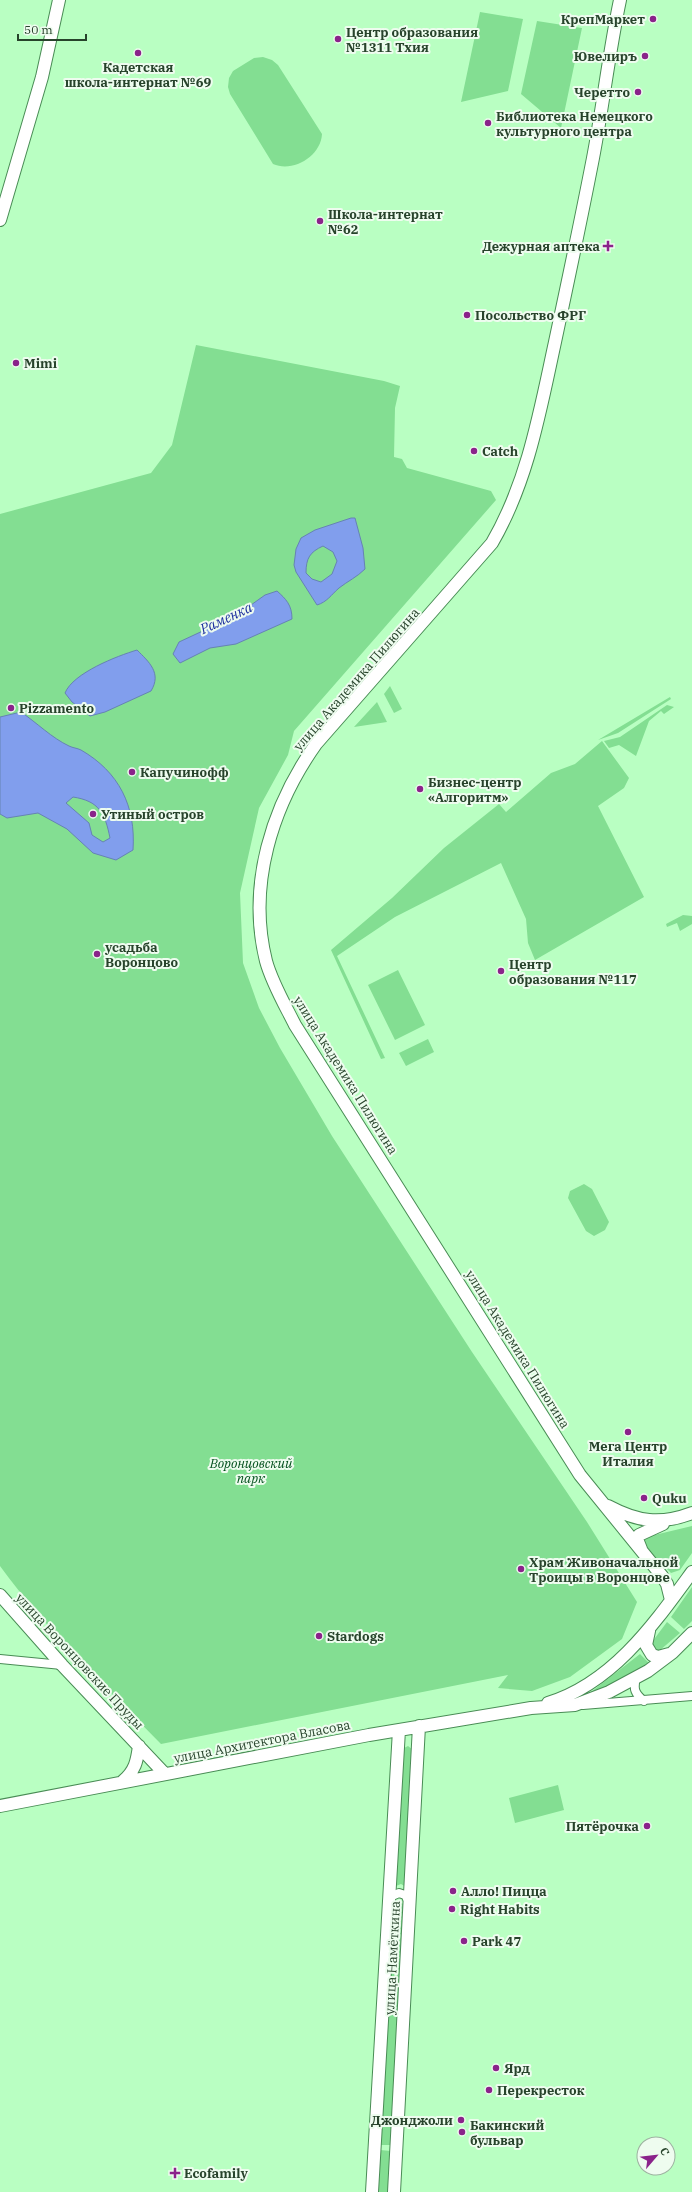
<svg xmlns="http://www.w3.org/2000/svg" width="692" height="2192" viewBox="0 0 692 2192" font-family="'IBM Plex Serif',serif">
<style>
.green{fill:#83de92}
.water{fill:#819eed;stroke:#6683b3;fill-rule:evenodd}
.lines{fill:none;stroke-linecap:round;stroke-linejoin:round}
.street-casing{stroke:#498c55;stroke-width:10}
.secondary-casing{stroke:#498c55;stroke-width:14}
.street{stroke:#fff;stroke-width:8}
.secondary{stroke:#fff;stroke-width:12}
.poi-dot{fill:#8a238a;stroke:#eefcef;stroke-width:1.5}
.labels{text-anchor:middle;stroke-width:4;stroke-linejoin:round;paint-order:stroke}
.poi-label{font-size:13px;font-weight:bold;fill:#27432b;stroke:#eefcef;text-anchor:start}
.street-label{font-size:13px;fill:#27432b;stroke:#eefcef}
.park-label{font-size:13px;font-style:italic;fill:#004f1b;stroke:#eefcef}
.water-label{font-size:14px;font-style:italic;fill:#1c2f9f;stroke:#eefcef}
</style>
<rect width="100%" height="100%" fill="#b9ffc2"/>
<path class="green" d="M480 12 523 19 508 91 461 102Z
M537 21 582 28 561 128 521 94Z
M263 57 272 60 278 65 322 134C321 156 293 173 273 164L230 94 228 87 229 78 233 71 254 58Z
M196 345 384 381 400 386 395 408 394 457 402 459 407 468 491 491 496 500 294 731 288 755 259 808 240 893 243 963 259 1008 280 1048 332 1136 472 1352 587 1522 637 1602 622 1639 570 1677 532 1691 498 1688 508 1675 161 1744C105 1687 47 1630 0 1566V514L151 473 172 445Z
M390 686 402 709 394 713 384 694Z
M670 697 671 699 618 733 598 740Z
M377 702 387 722 354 727Z
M667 705 674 707 664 714 661 711 649 721 636 756 619 745 609 748 604 741 620 737Z
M602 741 629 778 624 788 598 806 644 897 535 960 528 943 526 919 501 863 395 917 337 956 385 1058 381 1059 331 950 392 898 444 848 499 804 506 812 551 773 575 764Z
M683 915 692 916V924L680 931 677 923 667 927 666 924Z
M398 970 425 1025 395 1040 368 985Z
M428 1039 434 1052 406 1066 399 1053Z
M584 1184 592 1189 609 1222 605 1230 594 1236 586 1231 568 1198 570 1191Z
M692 1526V1553L680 1570 671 1573 644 1546 642 1538Z
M692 1587V1621L684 1629 671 1617Z
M667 1622 680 1633 659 1651 653 1648 652 1642Z
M640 1654 649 1663 621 1681 591 1694V1692Z
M408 1746 413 1750 406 1887 401 1884 396 1886 402 1749Z
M558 1785 564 1810 515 1823 509 1798Z
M399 1900 404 1905 392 2145H380L394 1904Z
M380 2150 391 2151 389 2192H378Z"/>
<path class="water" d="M351 518H355L363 548 365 569C357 577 348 581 339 588 331 595 327 602 317 605L296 572 294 565 296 549 301 538 315 530ZM323 546 333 552 337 561 332 574 321 582 312 579 306 573C306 558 310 552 323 546Z
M277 591C286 599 292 605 292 619L236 644 210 648 180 663 173 654 179 642 237 615 265 595Z
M137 650C149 662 162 673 151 691L105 712 90 716 72 702 65 693C73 673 117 656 137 650Z
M21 712C37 723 52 738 69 746 73 748 77 748 81 750 119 772 136 806 133 850L116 860 93 853 67 829 38 813 7 818 0 814V717ZM73 797C99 801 105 813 110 838L103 842 92 835 89 823 66 803Z"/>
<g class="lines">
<g class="street-casing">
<path id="street" d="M0 1659 62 1665
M636 1678C633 1689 635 1694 644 1701
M583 1705 692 1696
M389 1902 392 1896 399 1893 405 1895 409 1902"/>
</g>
<g class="secondary-casing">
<path id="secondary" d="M620 0C609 52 603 106 593 158 581 220 568 281 555 342 540 411 528 481 492 543L316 744C272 806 247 885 266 961 272 983 285 1005 295 1025L580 1475 662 1576 667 1584 671 1600
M0 220 42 77 59 0
M608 1506C638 1522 660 1525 692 1513
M641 1549 637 1539 639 1535 663 1524
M0 1595 62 1665 164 1773
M649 1631 646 1645 652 1655 658 1657 669 1654
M548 1703C613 1683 654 1624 692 1572
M123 1781C135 1771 137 1761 139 1746
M0 1806 369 1735 531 1708 575 1705 609 1692 648 1671 672 1653 692 1633
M372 2192 399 1730
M394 2192 419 1726"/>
</g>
<use href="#street" class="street"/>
<use href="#secondary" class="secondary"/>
</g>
<g class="poi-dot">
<circle cx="653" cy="19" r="4"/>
<circle cx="338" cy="39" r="4"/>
<circle cx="138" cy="53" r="4"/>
<circle cx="645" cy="56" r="4"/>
<circle cx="638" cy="92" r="4"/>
<circle cx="488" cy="123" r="4"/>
<circle cx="320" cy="221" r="4"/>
<path d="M606 240h4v4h4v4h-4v4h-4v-4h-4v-4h4z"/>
<circle cx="467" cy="315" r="4"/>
<circle cx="16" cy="363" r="4"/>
<circle cx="474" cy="451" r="4"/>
<circle cx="11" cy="708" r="4"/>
<circle cx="132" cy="772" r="4"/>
<circle cx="420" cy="789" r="4"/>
<circle cx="93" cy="814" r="4"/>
<circle cx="97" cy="954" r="4"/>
<circle cx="501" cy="971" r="4"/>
<circle cx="628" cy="1432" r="4"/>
<circle cx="644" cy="1498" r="4"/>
<circle cx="521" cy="1569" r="4"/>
<circle cx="319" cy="1636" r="4"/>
<circle cx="647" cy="1826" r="4"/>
<circle cx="453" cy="1891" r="4"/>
<circle cx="452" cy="1909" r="4"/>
<circle cx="464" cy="1941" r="4"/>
<circle cx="496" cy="2068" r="4"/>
<circle cx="489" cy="2090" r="4"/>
<circle cx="461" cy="2120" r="4"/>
<circle cx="462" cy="2132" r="4"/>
<path d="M173 2167h4v4h4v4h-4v4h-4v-4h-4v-4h4z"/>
</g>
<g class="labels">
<g class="poi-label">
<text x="645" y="24" text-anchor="end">КрепМаркет</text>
<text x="346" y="37">Центр образования<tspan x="346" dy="15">№1311 Тхия</tspan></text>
<text x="637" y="61" text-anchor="end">Ювелиръ</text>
<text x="138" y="72" text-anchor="middle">Кадетская<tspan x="138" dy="15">школа-интернат №69</tspan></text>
<text x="630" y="97" text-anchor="end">Черетто</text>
<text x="496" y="121">Библиотека Немецкого<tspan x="496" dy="15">культурного центра</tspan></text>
<text x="328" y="219">Школа-интернат<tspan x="328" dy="15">№62</tspan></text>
<text x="600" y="251" text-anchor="end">Дежурная аптека</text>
<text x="475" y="320">Посольство ФРГ</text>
<text x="24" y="368">Mimi</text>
<text x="482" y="456">Catch</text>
<text x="19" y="713">Pizzamento</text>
<text x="140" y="777">Капучинофф</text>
<text x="428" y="787">Бизнес-центр<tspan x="428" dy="15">«Алгоритм»</tspan></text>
<text x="101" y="819">Утиный остров</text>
<text x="105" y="952">усадьба<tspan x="105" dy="15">Воронцово</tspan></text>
<text x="509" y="969">Центр<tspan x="509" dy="15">образования №117</tspan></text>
<text x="628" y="1451" text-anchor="middle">Мега Центр<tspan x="628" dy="15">Италия</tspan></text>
<text x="652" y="1503">Quku</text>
<text x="529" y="1567">Храм Живоначальной<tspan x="529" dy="15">Троицы в Воронцове</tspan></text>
<text x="327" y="1641">Stardogs</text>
<text x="639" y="1831" text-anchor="end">Пятёрочка</text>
<text x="461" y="1896">Алло! Пицца</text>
<text x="460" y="1914">Right Habits</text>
<text x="472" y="1946">Park 47</text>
<text x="504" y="2073">Ярд</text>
<text x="497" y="2095">Перекресток</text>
<text x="453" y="2125" text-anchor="end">Джонджоли</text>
<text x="470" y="2130">Бакинский<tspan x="470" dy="15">бульвар</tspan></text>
<text x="184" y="2178">Ecofamily</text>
</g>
<g class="street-label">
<text transform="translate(356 679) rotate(-49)" y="5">улица Академика Пилюгина</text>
<text transform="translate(346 1075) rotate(58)" y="5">улица Академика Пилюгина</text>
<text transform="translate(518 1349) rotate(58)" y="5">улица Академика Пилюгина</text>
<text transform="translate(80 1661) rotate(47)" y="5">улица Воронцовские Пруды</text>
<text transform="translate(262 1741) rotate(-11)" y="5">улица Архитектора Власова</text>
<text transform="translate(392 1958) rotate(-87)" y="5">улица Намёткина</text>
</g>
<g class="park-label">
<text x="251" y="1468">Воронцовский<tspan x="251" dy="15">парк</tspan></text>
</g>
<g class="water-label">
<text transform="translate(226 618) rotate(-25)" y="5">Раменка</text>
</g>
</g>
<g transform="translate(656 2156) rotate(62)"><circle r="19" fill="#eefcef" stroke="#9eb2a1"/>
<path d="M0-3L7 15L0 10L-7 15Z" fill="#8a238a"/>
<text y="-6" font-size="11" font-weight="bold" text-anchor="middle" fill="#27432b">С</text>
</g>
<path d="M18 34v6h68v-6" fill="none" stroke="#27432b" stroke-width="2"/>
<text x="24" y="34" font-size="12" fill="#27432b" stroke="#eefcef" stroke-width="3" paint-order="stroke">50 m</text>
</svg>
